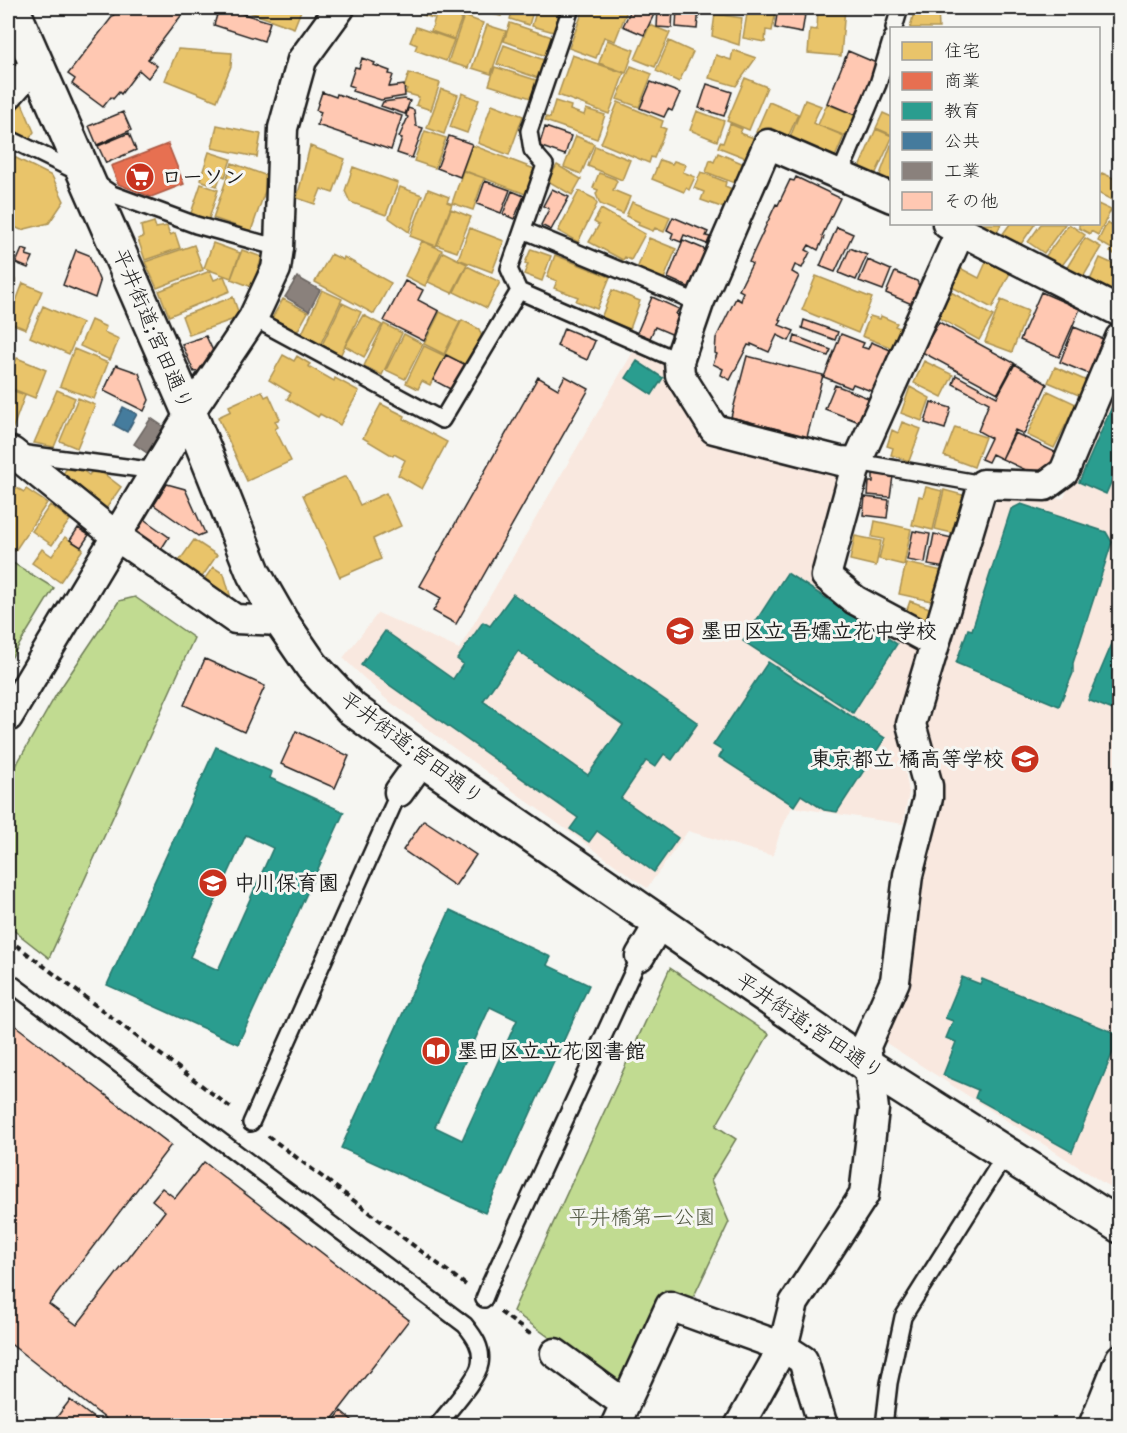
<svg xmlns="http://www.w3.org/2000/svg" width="1127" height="1433" viewBox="0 0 1127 1433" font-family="Itim,'Klee One',sans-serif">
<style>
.built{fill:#f9e8df}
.green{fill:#c1db91;stroke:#6e7c56;stroke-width:1.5}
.homes{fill:#e9c46a;stroke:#ac9253;stroke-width:1.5}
.shops{fill:#e76f51;stroke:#aa5641;stroke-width:1.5}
.schools{fill:#2a9d8f;stroke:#26766c;stroke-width:1.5;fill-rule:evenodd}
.public{fill:#457b9d;stroke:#395e76;stroke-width:1.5}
.industry{fill:#8a817c;stroke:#69635f;stroke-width:1.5}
.building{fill:#ffc8b2;stroke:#1c1c1c;stroke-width:1.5}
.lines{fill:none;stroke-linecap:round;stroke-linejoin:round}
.lane-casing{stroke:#1c1c1c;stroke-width:20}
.street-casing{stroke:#1c1c1c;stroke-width:33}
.secondary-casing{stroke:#1c1c1c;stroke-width:38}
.path{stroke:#1c1c1c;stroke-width:4;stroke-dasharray:6 4.5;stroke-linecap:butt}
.lane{stroke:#f6f6f2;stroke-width:15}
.street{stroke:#f6f6f2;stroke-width:28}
.secondary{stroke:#f6f6f2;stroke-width:33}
.labels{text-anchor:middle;stroke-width:6;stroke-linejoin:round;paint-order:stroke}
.poi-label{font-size:21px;font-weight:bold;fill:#1c1c1c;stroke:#f6f6f2;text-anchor:start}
.street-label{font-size:21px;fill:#1c1c1c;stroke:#f6f6f2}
.park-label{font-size:21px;fill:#4e553f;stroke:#f6f6f2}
</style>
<rect width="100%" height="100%" fill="#f6f6f2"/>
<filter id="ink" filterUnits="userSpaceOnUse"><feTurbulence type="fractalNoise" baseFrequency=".0167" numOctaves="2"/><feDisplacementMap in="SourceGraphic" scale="12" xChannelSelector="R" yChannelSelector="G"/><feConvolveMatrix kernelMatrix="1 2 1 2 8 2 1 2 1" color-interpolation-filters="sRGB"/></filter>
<g filter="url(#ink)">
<path class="built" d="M633 352 663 364 707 440 834 468 842 479 815 579 921 650 896 721 909 792 903 824 792 807 780 832 773 856 688 831 647 888 386 699 343 658 378 613 459 649Z
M1119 361V1193L880 1039 924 726 995 502 1007 493 1052 499 1064 498Z"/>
<path class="green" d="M8 560 54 588 8 663Z
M135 597 194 638 49 958 8 926V788L18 762 56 695 119 601Z
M670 968 769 1034 716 1126 736 1139 711 1180 729 1222 692 1300 665 1290 623 1391 513 1311Z"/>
<path class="homes" d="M244 8H302L294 28 243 10Z
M400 8H436L433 18Z
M438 8H452L464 12 454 39 431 31Z
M480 8H503L501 16 479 11Z
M513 8H534L529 25 510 19Z
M537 8H560L554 32 532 26Z
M584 8H628L615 41 604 37 596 58 569 48Z
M748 8H773L772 10 776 11 772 31 766 30 765 42 743 38Z
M818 8H845L841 56 808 53 810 29 817 30Z
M915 8H938L939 28H910Z
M715 14 742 18 739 45 712 36Z
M464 16 483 23 468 68 448 62Z
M510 23 552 37 546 56 504 41Z
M487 25 506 31 491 74 472 68Z
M650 25 670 33 655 67 635 59Z
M416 27 454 40 446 61 415 50 417 45 410 42Z
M607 40 634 50 626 73 599 63Z
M669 41 693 52 679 82 656 71Z
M504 45 544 60 538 78 497 64Z
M178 49 232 53 231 66 217 101 165 80Z
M733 50 756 58 736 86 709 78 716 55 731 60Z
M572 55 624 73 609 114 558 95Z
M631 66 652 74 639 107 617 99Z
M495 67 536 80 531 98 489 85Z
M409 73 440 83 431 110 416 105 419 97 405 93 407 89 404 88Z
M745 78 767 87 749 130 727 121Z
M441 89 458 95 444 134 427 128Z
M462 93 479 100 467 133 450 127Z
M805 100 821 106 813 123 844 136 832 164 787 145Z
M21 101 34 132 28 140 8 129Z
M555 101 571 106 570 110 584 115 586 109 605 115 597 139 545 121 546 117 550 118Z
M618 102 663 121 661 127 666 129 654 158 651 157 649 163 601 143Z
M769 102 798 114 785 144 756 132Z
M492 104 523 116 509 155 478 143Z
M827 104 857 116 848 137 818 125Z
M697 111 724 121 717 141 690 130Z
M883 113 892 117V135L876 128Z
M730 124 742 129 740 133 754 138 746 158 718 147 720 142 723 143Z
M217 125 261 134 257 157 212 148Z
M876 129 892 136V138L874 177 858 170Z
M425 131 446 138 435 168 414 161Z
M576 136 594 144 581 174 564 167Z
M472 145 537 170 528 195 463 170Z
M891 145H892V188L877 183Z
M310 146 345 159 333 193 321 189 315 204 297 198Z
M595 146 630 160 622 180 588 166Z
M209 152 231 159 225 177 221 175 217 186 200 180Z
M718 153 744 164 737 184 706 172 710 160 714 162Z
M8 154 52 176 64 201 49 223 21 230 8 224Z
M660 160 672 164 674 161 686 165 683 172 695 177 689 190 686 188 684 192 652 179Z
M232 163 270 177 251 231 213 218Z
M557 165 581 179 572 195 548 181Z
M353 167 398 183 386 215 350 202 345 191Z
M463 171 484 178 473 210 452 203Z
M701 172 726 182 725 186 732 189 724 208 701 200 704 192 694 188Z
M599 173 615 179 617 181 613 190 630 197 623 214 600 204 596 194 598 190 593 188Z
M1102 173 1120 181V204L1098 193V179Z
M201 184 218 190 208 222 190 216Z
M400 187 422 195 409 232 389 218Z
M428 189 449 197 447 202 452 204 436 246 410 236Z
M579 191 595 199 597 204 578 242 558 231Z
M632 202 670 217 664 232 655 228 653 231 638 225 639 222 626 216Z
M1098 204 1111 210 1098 235 1091 231 1090 234 1079 228V224H1098Z
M451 209 471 217 457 252 437 245Z
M601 209 645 234 631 260 625 257 623 260 589 242 599 225 594 222Z
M154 222 156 228 167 226 170 235 175 233 180 248 145 260 138 239 143 237 141 226Z
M1107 223 1120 230V257L1110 252 1112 249 1098 241Z
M978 224H1001L994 239 975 231Z
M1010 224H1035L1016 251 999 239Z
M1041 224H1065L1044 253 1028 242Z
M1069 224 1085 235 1057 272 1042 261Z
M470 228 504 241 492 272 458 259Z
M649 238 676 249 664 279 637 269Z
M1085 238 1101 247 1079 284 1063 274Z
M422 241 442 250 425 286 405 276Z
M213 243 240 253 231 278 204 268Z
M194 245 203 270 157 288 145 262Z
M531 249 551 256 542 281 524 274 528 264 525 263Z
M242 250 262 257 252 287 231 279Z
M443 252 467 264 452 293 428 282Z
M331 254 343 260 344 257 391 283 374 314 315 282Z
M555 255 610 277 597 309 576 301 578 297 554 288 557 281 547 277Z
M1100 258 1120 267V303L1087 287Z
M987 260 1010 273 992 308 950 286 960 268 979 278Z
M467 266 500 282 487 308 454 292Z
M210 271 214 280 224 276 230 291 169 316 159 291Z
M8 276 16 280 8 300Z
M816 276 872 298 858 333 802 310Z
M23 283 42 291 26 329 8 322Z
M322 290 342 299 320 345 301 336Z
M612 290 640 301 630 329 601 318Z
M951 292 993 316 979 340 937 317Z
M233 297 240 317 189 335 182 316Z
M283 299 308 312 297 332 272 318Z
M1001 300 1028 311 1012 352 985 342Z
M342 303 361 312 340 356 321 347Z
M43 306 82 323 69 354 30 337Z
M440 312 460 322 444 354 424 344Z
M363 315 382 325 364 357 345 346Z
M870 316 880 319 881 316 897 323 895 326 908 332 895 349 862 336Z
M91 320 106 327 104 332 119 339 110 360 80 346Z
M462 320 479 329 482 337 468 366 445 354Z
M384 324 402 333 382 375 364 366Z
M404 334 423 344 405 379 386 370Z
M424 346 445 356 430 385 422 381 418 389 406 383Z
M74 349 108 363 94 399 60 386Z
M283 355 294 361 297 356 310 364 308 366 334 381 335 378 359 391 340 425 320 414 318 417 287 399 291 393 269 380Z
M17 358 46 370 35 398 8 387V380Z
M924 361 953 375 942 397 914 383Z
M1055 367 1087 381 1081 396 1048 382Z
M910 387 930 398 922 421 901 413Z
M8 389 25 395 11 433 8 432Z
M57 390 75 398 54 447 34 443Z
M262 391 265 397 269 395 280 419 275 421 278 427 275 429 291 461 247 481 218 417 231 411 229 406Z
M1048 391 1076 404 1054 448 1027 435Z
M78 398 95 405 77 448 60 441Z
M381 404 405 416 404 419 447 442 422 489 398 475 405 460 394 454 393 456 363 438Z
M902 422 921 429 909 461 891 455 893 448 887 446 892 430 898 433Z
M955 427 985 437 974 467 944 456Z
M71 462 89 475 95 467 121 487 103 513 59 480Z
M346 476 360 505 386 493 401 526 373 539 381 559 340 577 303 495Z
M15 487 24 492 26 489 47 503 15 551 8 546V500Z
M926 487 942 491 933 530 912 525 919 496 923 497Z
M944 490 970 497 961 535 935 529Z
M50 505 70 520 52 545 32 531Z
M875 521 911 529 904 565 879 559 884 539 872 537Z
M855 536 881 541 876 566 850 560Z
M65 537 83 549 60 582 32 563 42 549 52 556Z
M194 540 217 555 200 580 177 564Z
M906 563 943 571 936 602 899 594Z
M213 567 224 574 231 598 228 602 201 584Z
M910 601 935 610 929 627 904 618Z"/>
<path class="shops" d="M168 144 184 184 151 197 118 184 111 166Z"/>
<path class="schools" d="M637 361 663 378 652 395 626 378Z
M1118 393 1120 394V462L1106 494 1079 482Z
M1021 504 1106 532 1112 542 1073 663V673L1059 706 956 663 968 629 972 630 1011 509Z
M787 573 897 644 853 713 743 641Z
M513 594 698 723 672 760 664 754 655 767 646 761 621 798 678 838 654 872 597 831 589 842 570 829 578 818 361 665 385 631 453 679 463 664 457 659 483 622 490 626ZM518 651 623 725 588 775 483 701Z
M1120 625V713L1088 700Z
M768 662 885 738 837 812 824 810 801 795 794 806 719 757 723 751 713 745Z
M216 747 272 772 270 778 344 812 238 1044 107 985ZM246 835 273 848 218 970 190 957Z
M450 910 551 957 547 965 589 985 485 1213 341 1148ZM490 1007 517 1020 462 1140 435 1127Z
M962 977 980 984 982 979 1120 1035 1072 1152 975 1098 978 1090 943 1075 956 1042 946 1038 953 1021 945 1018Z"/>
<path class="public" d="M123 407 137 414 127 432 114 425Z"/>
<path class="industry" d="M297 277 320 290 309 311 285 297Z
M151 418 164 427 147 453 134 444Z"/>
<path class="building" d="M119 8H187L148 59 157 66 148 78 139 70 121 94 119 92 113 99 111 97 103 107 72 84 75 79 68 74Z
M219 8H238L237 12 270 22 264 41 214 25Z
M632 8H657L644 35 623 26Z
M658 8 673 9 672 28 657 27Z
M677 8H699L697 29 676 27Z
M719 8H744V14L719 11Z
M778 8H806L802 33 775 28Z
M848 51 881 65 860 117 827 103Z
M362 58 375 63 374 65 390 71 389 74 393 75 389 87 404 85 405 96 381 100 352 91 354 87 349 85 355 67 359 68Z
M651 82 680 93 672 111 668 109 664 117 640 108Z
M707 84 732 92 724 116 699 108Z
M322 92 336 97 337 94 402 116 391 150 317 125 321 112 316 110Z
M405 99 410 101 405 114 381 106 383 102Z
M408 108 414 110 416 126 423 128 412 158 397 153 402 138 399 137 408 117 406 116Z
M123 112 131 130 97 145 89 126Z
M545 127 571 136 565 155 539 146Z
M129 133 136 150 106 163 98 146Z
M449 136 472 144 460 177 437 168Z
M796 177 840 198 822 236 824 237 818 250 809 245 806 250 810 252 802 268 795 265 792 272 799 276 779 319 782 320 779 325 794 331 789 341 777 335 769 352 751 344V346L748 345 730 380 721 375 723 369 713 364 717 354 715 353 716 338 736 298 741 301 742 297H741L743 292 739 290 752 264 749 262 776 204 778 205 790 180 794 181Z
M485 181 510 190 501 213 477 204Z
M552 189 569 197 551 230 541 225 549 209 543 206Z
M512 191 524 196 514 219 503 214Z
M673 217 708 232 706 236 710 237 707 244 684 235 681 242 671 238 673 233 667 230Z
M837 227 853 234 835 272 820 266Z
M683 240 711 252 695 290 668 278Z
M850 248 867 255 856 280 839 273Z
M22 249 28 251 26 255 33 257 28 268 16 263Z
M76 250 89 255 100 282 95 298 63 285Z
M868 260 891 270 883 290 859 281Z
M895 272 917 281 921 291 914 305 886 293Z
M405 281 423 290 418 300 439 311 424 341 384 321Z
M1041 292 1080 309 1059 357 1020 340Z
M652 297 679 309 676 314 680 316 675 326 680 328 676 336 655 327 650 338 637 333Z
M804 320 838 332 835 340 802 328Z
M939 322 1014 363 998 393 922 352Z
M1074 327 1103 339 1089 374 1060 362Z
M564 328 595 341 587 360 557 346Z
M841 334 864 343 862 347 868 349 871 342 900 354 884 396 853 384 851 388 824 377Z
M206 336 213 351 200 371 194 372 182 344Z
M795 336 831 350 828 356 793 343Z
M446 355 468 366 454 391 433 380Z
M747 356 823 375 807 437 731 417Z
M1015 364 1047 384 1024 434 1015 430 1002 459 992 454 988 462 981 459 991 438 978 431 989 403 953 384 956 375 997 397Z
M116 365 139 373 149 400 144 411 104 391Z
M565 376 589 389 456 624 433 611 441 598 420 586 538 377 558 389Z
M835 385 881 403 872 427 825 409Z
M931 402 951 408 945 429 925 423Z
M1015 433 1057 453 1048 473 1042 470 1039 476 1002 459Z
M873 474 893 476 890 497 868 495 869 482H873Z
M167 484 185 489 205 533 198 536 154 505Z
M865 497 889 500 887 518 863 515Z
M142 518 169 537 160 551 133 532Z
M78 528 89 535 81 547 70 540Z
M913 531 930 534 925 563 907 560Z
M934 534 957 539 951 569 928 565Z
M205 659 265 686 244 732 184 705Z
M296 731 349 756 335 788 281 764Z
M424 820 476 855 455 886 403 850Z
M8 1020 171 1145 49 1304 77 1325 165 1211 152 1200 162 1188 175 1198 204 1162 409 1320 327 1426H115L8 1342Z
M70 1400 104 1426H50Z
M341 1411 359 1426H330Z"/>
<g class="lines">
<g class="lane-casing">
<path id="lane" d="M894 28 900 8
M8 138 86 176 112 194 196 225 279 248
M840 174 878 84 892 38
M523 230 699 303
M519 291 509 269 545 165 532 150 529 131 571 8
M253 318 442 420 519 291 679 361
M19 453 156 471
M857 462 983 484
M8 981 465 1325C474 1336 483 1348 480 1364 478 1379 447 1412 437 1426
M251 1123 399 792
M484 1299 490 1284 640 956
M884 1426 889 1383 903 1317 1005 1155"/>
</g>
<g class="street-casing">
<path id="street" d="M8 95 36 63
M947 224 1120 312
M8 451 12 452 116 536 235 619 281 621
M857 462 840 461 714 429 680 375 679 361 699 303 768 144 892 198
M935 643 855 600 826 576 857 462 961 230
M8 717 196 403 253 318 276 269 279 248 283 128 302 60 340 8
M399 792 422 760
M640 956 659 924
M555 1353 625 1404
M615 1426 670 1306 783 1347 803 1360 823 1426
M739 1426 783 1347 794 1303 864 1195 874 1109 866 1046 895 981 908 875 928 798V786L911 724 983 484 1045 486 1064 472 1120 338
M1093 1426 1120 1359"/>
</g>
<g class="secondary-casing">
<path id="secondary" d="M12 8 190 414 254 574 281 621 312 666 351 708 411 752 868 1066 1120 1226"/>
</g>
<path class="path" d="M8 939 234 1110
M268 1136 466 1285
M500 1312 533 1336"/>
<use href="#lane" class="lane"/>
<use href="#street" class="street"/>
<use href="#secondary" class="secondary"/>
</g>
</g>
<defs>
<g id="supermarket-disc" transform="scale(1.5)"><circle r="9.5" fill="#c8321e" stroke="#f6f6f2"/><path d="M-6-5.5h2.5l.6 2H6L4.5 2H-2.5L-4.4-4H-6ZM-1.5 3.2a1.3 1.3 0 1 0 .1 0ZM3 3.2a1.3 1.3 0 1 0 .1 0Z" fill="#fff"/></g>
<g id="school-disc" transform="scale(1.5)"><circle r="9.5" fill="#c8321e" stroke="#f6f6f2"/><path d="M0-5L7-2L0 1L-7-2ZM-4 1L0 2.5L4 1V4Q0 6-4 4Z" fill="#fff"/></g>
<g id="library-disc" transform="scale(1.5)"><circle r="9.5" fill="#c8321e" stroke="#f6f6f2"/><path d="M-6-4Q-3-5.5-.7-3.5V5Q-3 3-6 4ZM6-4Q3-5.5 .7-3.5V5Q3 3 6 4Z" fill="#fff"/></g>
</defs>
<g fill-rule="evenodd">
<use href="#supermarket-disc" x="140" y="177"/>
<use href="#school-disc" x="680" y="631"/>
<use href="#school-disc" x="1025" y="759"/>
<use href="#school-disc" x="213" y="883"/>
<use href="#library-disc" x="436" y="1051"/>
</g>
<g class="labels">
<g class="poi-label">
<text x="161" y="184">ローソン</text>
<text x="701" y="638">墨田区立 吾嬬立花中学校</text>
<text x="1004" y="766" text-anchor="end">東京都立 橘高等学校</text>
<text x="234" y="890">中川保育園</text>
<text x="457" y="1058">墨田区立立花図書館</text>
</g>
<g class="street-label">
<text transform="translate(153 329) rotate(67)" y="7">平井街道;宮田通り</text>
<text transform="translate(412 748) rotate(37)" y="7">平井街道;宮田通り</text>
<text transform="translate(810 1026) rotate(34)" y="7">平井街道;宮田通り</text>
</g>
<g class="park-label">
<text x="642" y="1224">平井橋第一公園</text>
</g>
</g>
<rect width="1127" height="1433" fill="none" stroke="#f6f6f2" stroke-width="30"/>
<rect x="15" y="15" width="1097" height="1403" fill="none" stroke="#1c1c1c" stroke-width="2" filter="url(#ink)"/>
<rect x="890" y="27" width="210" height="198" fill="#f6f6f2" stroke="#9f9f9c" stroke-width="1.5"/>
<rect x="902" y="42" width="30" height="18" fill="#e9c46a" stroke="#9f9f9c" stroke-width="1.5"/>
<text x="944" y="57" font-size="18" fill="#1c1c1c">住宅</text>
<rect x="902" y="72" width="30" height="18" fill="#e76f51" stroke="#9f9f9c" stroke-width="1.5"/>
<text x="944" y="87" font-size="18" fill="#1c1c1c">商業</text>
<rect x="902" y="102" width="30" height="18" fill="#2a9d8f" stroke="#9f9f9c" stroke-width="1.5"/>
<text x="944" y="117" font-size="18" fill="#1c1c1c">教育</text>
<rect x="902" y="132" width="30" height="18" fill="#457b9d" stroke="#9f9f9c" stroke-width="1.5"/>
<text x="944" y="147" font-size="18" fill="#1c1c1c">公共</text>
<rect x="902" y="162" width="30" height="18" fill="#8a817c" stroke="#9f9f9c" stroke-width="1.5"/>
<text x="944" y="177" font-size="18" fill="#1c1c1c">工業</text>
<rect x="902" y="192" width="30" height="18" fill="#ffc8b2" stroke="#9f9f9c" stroke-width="1.5"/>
<text x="944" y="207" font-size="18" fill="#1c1c1c">その他</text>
</svg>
